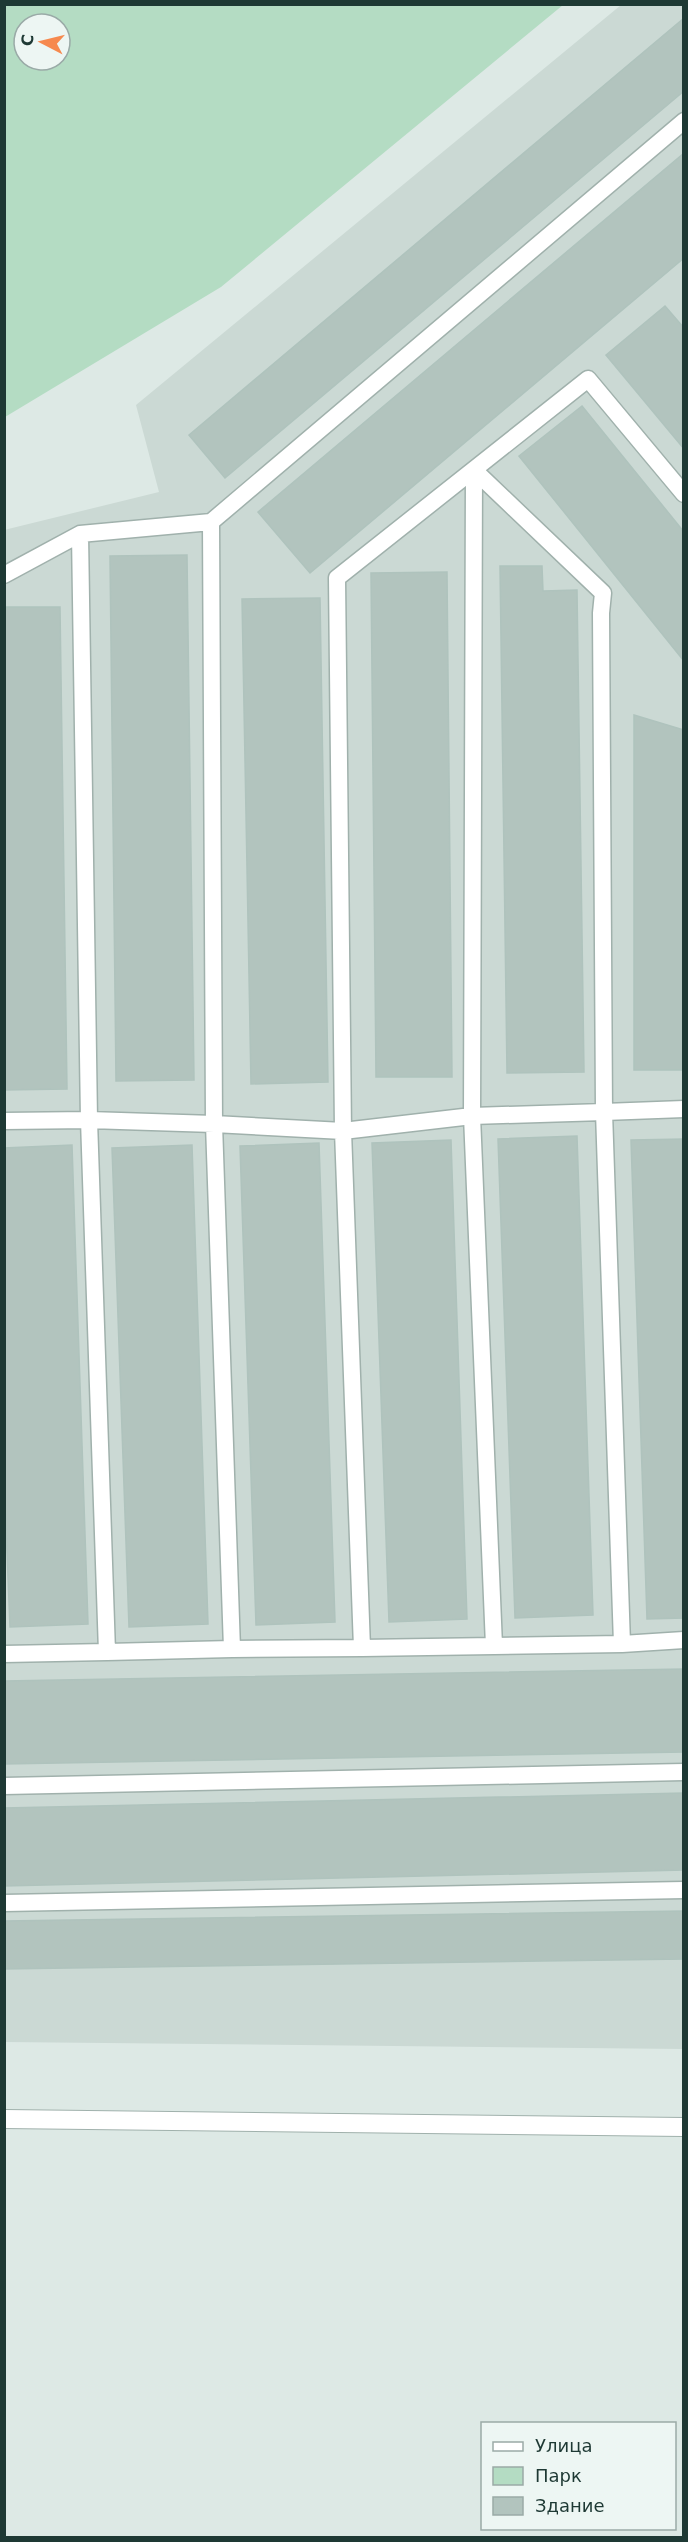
<svg xmlns="http://www.w3.org/2000/svg" width="688" height="2542" viewBox="0 0 688 2542" font-family="'DejaVu Sans',sans-serif">
<style>
.built{fill:#cbd9d4}
.green{fill:#b4dcc3;fill-rule:evenodd}
.building{fill:#b2c4be;stroke:#afc3bd;stroke-width:1.5}
.lines{fill:none;stroke-linecap:round;stroke-linejoin:round}
.lane-casing{stroke:#a0b1ac;stroke-width:19}
.street-casing{stroke:#a0b1ac;stroke-width:20}
.lane{stroke:#fff;stroke-width:16}
.street{stroke:#fff;stroke-width:18}
</style>
<rect width="100%" height="100%" fill="#dde9e5"/>
<path class="built" d="M621 5H683V2049L5 2042 4 530 159 492 136 405Z"/>
<path class="green" d="M5 4H563V5L221 287 5 417ZM24 24H60V60H24Z"/>
<path class="building" d="M684 18V91L225 478 189 435Z
M684 153V258L310 573 258 512Z
M665 306 684 328V449L606 355Z
M582 406 684 532V661L519 456Z
M187 555 194 1080 116 1081 110 556Z
M500 566H542L543 591 577 590 584 1072 507 1073Z
M447 572 452 1077H376L371 573Z
M320 598 328 1082 251 1084 242 599Z
M4 607H60L67 1089 4 1090Z
M634 715 684 730V1070H634Z
M577 1136 593 1615 515 1618 498 1139Z
M684 1139V1618L647 1619 631 1140Z
M451 1140 467 1619 389 1622 372 1143Z
M319 1143 335 1622 256 1625 240 1146Z
M72 1145 88 1624 10 1627 4 1480V1148Z
M192 1145 208 1624 129 1627 112 1148Z
M684 1669V1752L4 1764V1681Z
M684 1793V1870L4 1886V1808Z
M684 1911V1959L4 1969V1921Z"/>
<g class="lines">
<g class="lane-casing">
<path id="lane" d="M684 494 588 379 337 578 343 1131 472 1116 474 470 603 593 601 613 604 1112 684 1109
M80 534 89 1120 107 1652 232 1649 214 1124 343 1131 362 1648 494 1646 472 1116 604 1112 622 1644 684 1640
M4 575 80 534 211 522
M4 1121 89 1120 214 1124 211 522 684 121
M494 1646 622 1644
M232 1649 362 1648
M4 1654 107 1652
M4 1786 684 1772
M4 1903 684 1890"/>
</g>
<g class="street-casing">
<path id="street" d="M4 2119 684 2127"/>
</g>
<use href="#lane" class="lane"/>
<use href="#street" class="street"/>
</g>
<rect width="688" height="2542" fill="none" stroke="#1e3934" stroke-width="12"/>
<rect x="481" y="2422" width="195" height="108" fill="#edf6f3" stroke="#9aaaa7" stroke-width="1.5"/>
<rect x="493" y="2442" width="30" height="9" fill="#ffffff" stroke="#9aaaa7" stroke-width="1.5"/>
<text x="535" y="2452" font-size="18" fill="#1e3934">Улица</text>
<rect x="493" y="2467" width="30" height="18" fill="#b4dcc3" stroke="#9aaaa7" stroke-width="1.5"/>
<text x="535" y="2482" font-size="18" fill="#1e3934">Парк</text>
<rect x="493" y="2497" width="30" height="18" fill="#b2c4be" stroke="#9aaaa7" stroke-width="1.5"/>
<text x="535" y="2512" font-size="18" fill="#1e3934">Здание</text>
<g transform="translate(42 42) rotate(277)"><circle r="28" fill="#edf6f3" stroke="#9aaaa7" stroke-width="1.5"/>
<path d="M0-4.5L10 22L0 15L-10 22Z" fill="#f6894e"/>
<text y="-9" font-size="16" font-weight="bold" text-anchor="middle" fill="#1e3934">С</text>
</g>
</svg>
